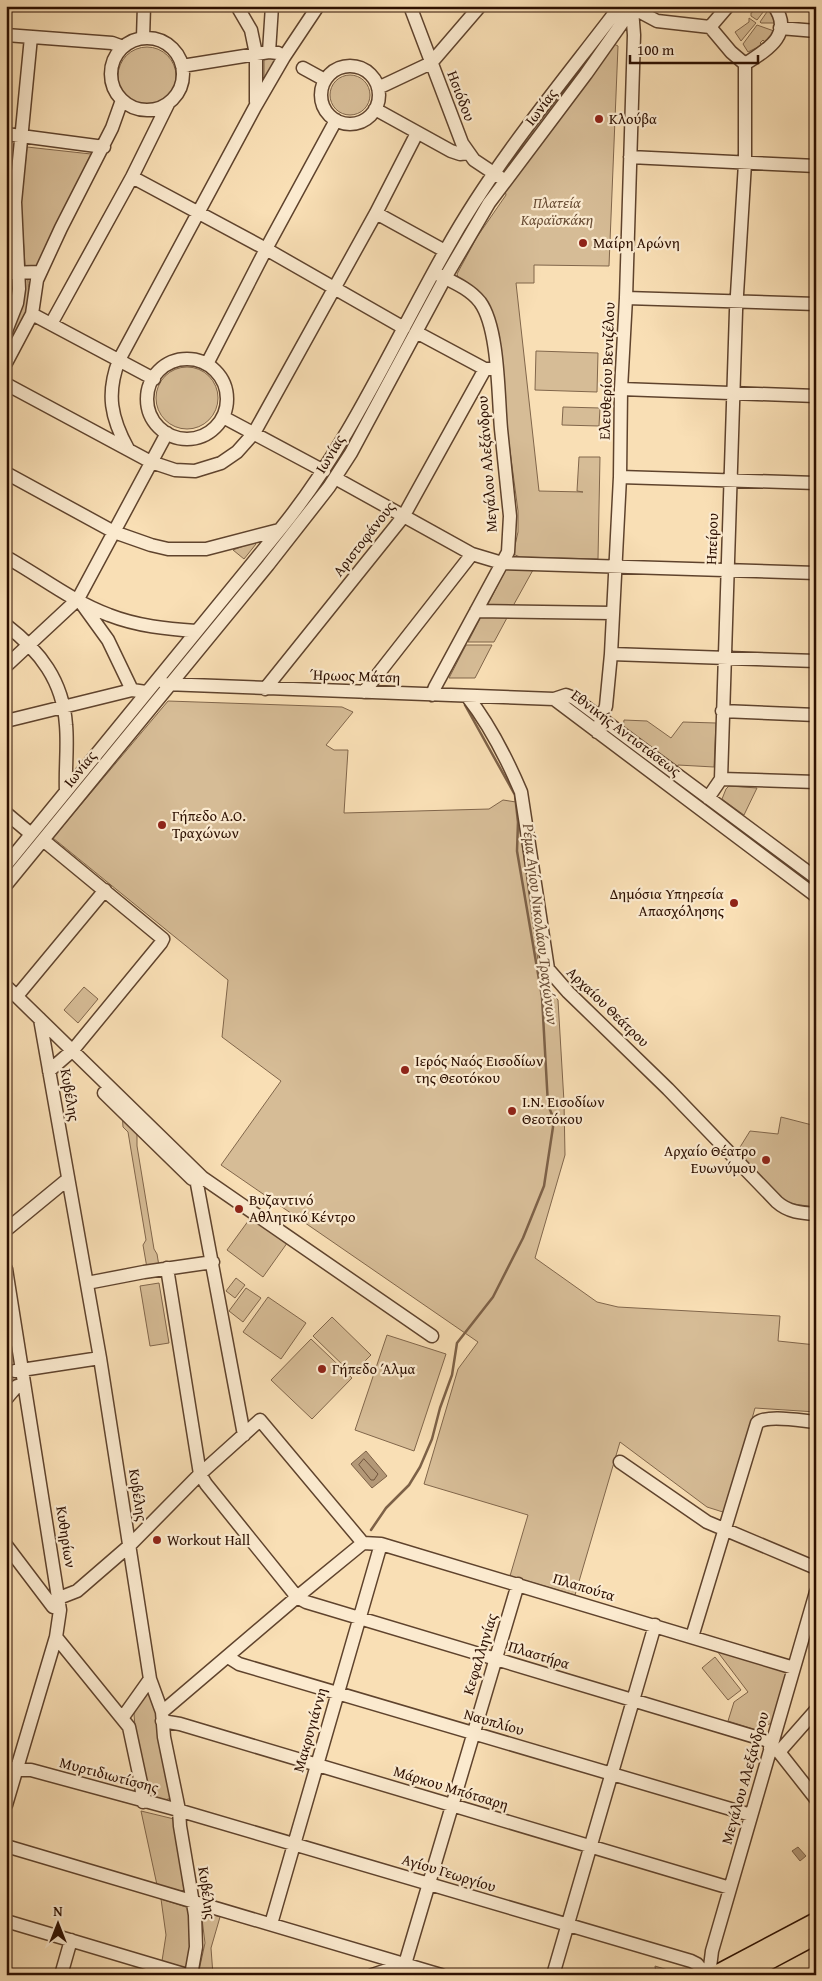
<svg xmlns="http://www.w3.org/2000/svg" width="822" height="1981" viewBox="0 0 822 1981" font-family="'Gentium Book Plus',serif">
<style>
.green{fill:#d6bc96;stroke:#81664b}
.water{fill:#b39877;stroke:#7d6147}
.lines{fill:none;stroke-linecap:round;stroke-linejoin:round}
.shore{stroke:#70543c;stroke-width:1}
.stream{stroke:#7d6147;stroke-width:2.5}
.minor-casing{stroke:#5f432d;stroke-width:15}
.major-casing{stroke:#2c0f00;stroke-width:19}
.minor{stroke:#fbeacf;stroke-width:12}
.major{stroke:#f9dfb5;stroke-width:16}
.poi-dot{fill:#8f2418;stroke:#fbeacf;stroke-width:2}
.labels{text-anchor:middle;stroke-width:4.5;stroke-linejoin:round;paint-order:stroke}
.street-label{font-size:15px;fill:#2c0f00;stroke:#fbeacf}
.poi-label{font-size:15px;fill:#2c0f00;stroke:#fbeacf;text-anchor:start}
.park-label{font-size:15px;font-style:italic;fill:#684c34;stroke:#fbeacf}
.water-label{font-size:16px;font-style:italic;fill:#694d36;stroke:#fbeacf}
</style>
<rect width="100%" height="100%" fill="#f9dfb5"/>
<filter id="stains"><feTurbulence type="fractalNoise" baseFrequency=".004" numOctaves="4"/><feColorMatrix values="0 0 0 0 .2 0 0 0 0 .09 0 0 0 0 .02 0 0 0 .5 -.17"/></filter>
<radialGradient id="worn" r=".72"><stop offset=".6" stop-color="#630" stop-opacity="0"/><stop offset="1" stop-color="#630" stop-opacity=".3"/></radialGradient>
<path class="green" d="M762 6 767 7 757 20 751 16V13Z
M769 9 775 23H761L760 22Z
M749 18 756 23 741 41 735 32 749 22Z
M757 25 774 31 766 43 763 40 760 43 762 45 748 52 743 44Z
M609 28 612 29 522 151H519L518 148Z
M614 44 618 46 609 266 534 265V283H516L539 491 583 492 577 491 579 457H600L598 559 520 557 513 554 518 532V511L503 398 499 334 493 316 470 286 458 277 457 274 477 237 506 195 505 190Z
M118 76a29 29 0 1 1 58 0a29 29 0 1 1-58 0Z
M264 57 277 59 264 83Z
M330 95a20 20 0 1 1 40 0a20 20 0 1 1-40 0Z
M27 147 91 154 37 266H25L21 204Z
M26 279 28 280C29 299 29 322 12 335L10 333 23 280Z
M536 351 598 353 597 392 535 390Z
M156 398a31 31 0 1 1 62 0a31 31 0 1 1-62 0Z
M563 407 600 408 599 426 562 425Z
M254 542 256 544 244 559 233 550Z
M506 569 533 570 513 606H487Z
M482 615 508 616 494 642H468Z
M466 645H492L475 678H449Z
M168 701 342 707 353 712 326 745 334 750H348L344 813 489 809 503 800 516 802 541 982 558 1000 564 1102 565 1155 535 1258 597 1302 618 1307 780 1316 778 1341 816 1345V1412L755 1408 726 1513 707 1507 620 1442 575 1595 510 1576 528 1515 424 1484 458 1369 478 1342 221 1165 281 1081 222 1037 228 980 53 838Z
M624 720 647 721 671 738 683 722 716 723 714 767 678 765 677 768 623 730Z
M607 730 816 886V889L605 731Z
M729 786 757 788 744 815 722 799 726 789Z
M84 987 98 999 78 1023 64 1010Z
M122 1111 137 1123V1146L154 1249 157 1254 159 1266 147 1268 143 1245 146 1240 128 1132 123 1127Z
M781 1117 816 1126V1207L793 1204 783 1200 737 1152 750 1131 778 1134Z
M254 1213 290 1239 263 1277 227 1250Z
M236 1278 245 1285 235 1298 226 1291Z
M159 1283 169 1343 150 1346 140 1286Z
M246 1288 261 1298 243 1322 229 1311Z
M268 1297 306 1323 281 1359 243 1332Z
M332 1317 371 1355 352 1374 313 1336Z
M387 1335 446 1354 414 1451 355 1430Z
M311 1339 352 1378 312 1419 271 1380Z
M6 1341 13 1379 6 1388Z
M714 1647 792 1670 775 1724H769L760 1731 728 1721 734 1702 748 1692Z
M715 1657 741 1690 728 1700 702 1668Z
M152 1688 171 1798 165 1800 148 1794 135 1727 134 1714 144 1690Z
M141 1811 174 1819 184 1890 181 1891 157 1885Z
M161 1899 189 1908 192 1936 187 1968 162 1961 166 1935Z
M201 1911 220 1917 211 1948 213 1975H198L205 1943Z
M655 1966 684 1975H656Z"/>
<path class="water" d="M366 1451 387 1476 372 1488 351 1464Z
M798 1847 806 1856 800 1861 792 1851Z"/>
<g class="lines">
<path class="shore" d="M364 1459 378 1474 374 1480H371L359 1465Z"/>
<path class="stream" d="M371 1530 386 1508 409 1485 420 1467 432 1439 440 1408 452 1375 457 1343 493 1297 523 1238 544 1186 553 1127V1117L548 1105 542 997 517 851 518 822 515 795 465 705"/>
<g class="minor-casing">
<path id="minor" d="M237 6 251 30 256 54V102
M410 6 462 143 474 160 501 178
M629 6 657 21 710 27
M710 27 731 52 745 64C765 51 795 35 774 6
M710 27 728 6
M780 28 816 31
M6 35 112 43 123 47
M143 38 144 6
M111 74a36 36 0 1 1 72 0a36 36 0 1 1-72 0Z
M269 52 272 6
M431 63 480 6
M182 66 269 52 278 53 284 57
M321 95a29 29 0 1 1 58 0a29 29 0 1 1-58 0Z
M303 68 325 80
M378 88 431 63
M375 109 451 151 460 154 468 153
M6 134 104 147
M630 157 816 166
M132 177 266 249 404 328
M376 213 445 251
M6 273 40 272
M626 298 816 304
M32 314 154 379
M51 324 132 177 168 104
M6 331 17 303 19 289 15 202 31 37
M416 332 485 369H491
M147 399a40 40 0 1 1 80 0a40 40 0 1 1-80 0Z
M6 363 32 314 37 280 61 228 112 128 122 100
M207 364 266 249 336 120
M6 384 151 462 175 470 195 471 221 463 237 452 254 433 376 213 417 133
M621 389 816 396
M223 417 324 471
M128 449C111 418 106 394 119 360L255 107 284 57 318 6
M6 473 114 532 151 545 168 549H206L279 530
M620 477 816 483
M335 478 472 554 502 563 816 573
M6 557C40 576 73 602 109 615 137 626 167 629 196 631
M82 604 108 640 132 690
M476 611 612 613
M6 625C40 651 63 681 66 725 68 747 65 769 66 791
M611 654 816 661
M6 666 78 599 167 433
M165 684 554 699 566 695 574 698 816 878
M265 689 403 517 485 369
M364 692 472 554
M432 695 435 687 508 552 510 516C507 487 504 458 501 429 498 396 499 328 480 302 470 289 453 282 439 275
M467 696C489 724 507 759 521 792L548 969 568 992 668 1089 777 1202C788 1212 801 1213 816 1214
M554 699 816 896
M722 711 816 715
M6 721 132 690 146 692
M597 732 606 706 611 654 620 477 621 389 626 298 634 35 632 9
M721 779 736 311 745 163V64
M708 798 721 779 816 782
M6 813 31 834
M43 840 163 939 161 943 73 1050 49 1071
M6 865 282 527C350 443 393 343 447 248 495 162 560 85 620 6
M6 885 268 565 329 487 351 453 445 278 489 203 586 74 634 6
M6 986 203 1178 432 1336
M17 996 105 890
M40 1019 100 1358 150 1679 162 1712 164 1737 179 1810 180 1826 195 1915 196 1947 191 1975
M104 1093 192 1179
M203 1178 197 1184 244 1435
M6 1230 68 1179
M167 1268 200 1474 206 1484 297 1597 306 1602 772 1742
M6 1269 60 1610 56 1637 6 1805
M87 1283 144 1272 213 1262
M15 1371 100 1358
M6 1399 17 1386
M620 1462 707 1522 816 1568
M363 1543 381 1544 794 1668
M6 1545 53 1607
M59 1598 77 1591 129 1546 200 1474 260 1420 363 1543
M56 1637 129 1727 141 1783 143 1802
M692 1637 757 1423C767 1414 802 1421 816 1422
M228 1657 239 1664 751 1815
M162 1712 297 1597 363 1543
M123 1717 150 1679
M162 1721 180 1724 730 1888
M770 1748 779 1752 816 1799
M779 1752 816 1710
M6 1767 16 1770H31L171 1808 691 1961 697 1964 706 1975
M6 1846 441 1975
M6 1921 187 1975
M271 1924 381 1544
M405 1964 518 1584
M61 1975 71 1940
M372 1975 405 1964
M553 1975 655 1625
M709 1975 712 1951 816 1592"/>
</g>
<g class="major-casing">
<path id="major" d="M714 1975 816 1921
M743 1975 816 1936"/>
</g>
<use href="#minor" class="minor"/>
<use href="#major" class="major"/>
</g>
<g class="poi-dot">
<circle cx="599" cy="119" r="5"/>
<circle cx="583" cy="243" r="5"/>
<circle cx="162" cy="825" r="5"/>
<circle cx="734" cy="903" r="5"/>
<circle cx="405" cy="1070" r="5"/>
<circle cx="512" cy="1111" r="5"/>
<circle cx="766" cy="1160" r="5"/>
<circle cx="239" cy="1209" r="5"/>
<circle cx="322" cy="1369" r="5"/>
<circle cx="157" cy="1540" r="5"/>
</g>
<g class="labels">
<g class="street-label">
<text transform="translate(461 96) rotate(69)" y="5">Ησιόδου</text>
<text transform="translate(541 107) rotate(-53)" y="5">Ιωνίας</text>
<text transform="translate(607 371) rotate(-88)" y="5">Ελευθερίου Βενιζέλου</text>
<text transform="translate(330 454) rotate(-59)" y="5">Ιωνίας</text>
<text transform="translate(487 464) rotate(-94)" y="5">Μεγάλου Αλεξάνδρου</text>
<text transform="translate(364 539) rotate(-52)" y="5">Αριστοφάνους</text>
<text transform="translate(712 539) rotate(-88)" y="5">Ηπείρου</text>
<text transform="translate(355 676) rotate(2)" y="5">Ήρωος Μάτση</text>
<text transform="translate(626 733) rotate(37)" y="5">Εθνικής Αντιστάσεως</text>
<text transform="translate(80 769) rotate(-51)" y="5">Ιωνίας</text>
<text transform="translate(608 1007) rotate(44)" y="5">Αρχαίου Θεάτρου</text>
<text transform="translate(70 1095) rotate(80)" y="5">Κυβέλης</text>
<text transform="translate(138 1495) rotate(81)" y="5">Κυβέλης</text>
<text transform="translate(66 1537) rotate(81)" y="5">Κυθηρίων</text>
<text transform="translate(584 1587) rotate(17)" y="5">Πλαπούτα</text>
<text transform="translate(480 1654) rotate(-73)" y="5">Κεφαλληνίας</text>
<text transform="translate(539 1655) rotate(17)" y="5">Πλαστήρα</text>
<text transform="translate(494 1722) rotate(16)" y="5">Ναυπλίου</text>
<text transform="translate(310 1730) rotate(-74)" y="5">Μακρυγιάννη</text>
<text transform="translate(109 1775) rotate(15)" y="5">Μυρτιδιωτίσσης</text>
<text transform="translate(745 1778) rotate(-74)" y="5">Μεγάλου Αλεξάνδρου</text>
<text transform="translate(451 1788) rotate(17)" y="5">Μάρκου Μπότσαρη</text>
<text transform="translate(449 1873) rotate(17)" y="5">Αγίου Γεωργίου</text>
<text transform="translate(207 1893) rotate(82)" y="5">Κυβέλης</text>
</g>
<g class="poi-label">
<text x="609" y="124">Κλούβα</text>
<text x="593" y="248">Μαίρη Αρώνη</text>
<text x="172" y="821">Γήπεδο Α.Ο.<tspan x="172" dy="17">Τραχώνων</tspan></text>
<text x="724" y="899" text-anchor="end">Δημόσια Υπηρεσία<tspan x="724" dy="17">Απασχόλησης</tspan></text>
<text x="415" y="1066">Ιερός Ναός Εισοδίων<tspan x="415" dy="17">της Θεοτόκου</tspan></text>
<text x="522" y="1107">Ι.Ν. Εισοδίων<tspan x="522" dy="17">Θεοτόκου</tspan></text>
<text x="756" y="1156" text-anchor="end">Αρχαίο Θέατρο<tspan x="756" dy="17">Ευωνύμου</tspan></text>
<text x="249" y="1205">Βυζαντινό<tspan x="249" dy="17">Αθλητικό Κέντρο</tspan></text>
<text x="332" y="1374">Γήπεδο Άλμα</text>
<text x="167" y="1545">Workout Hall</text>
</g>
<g class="park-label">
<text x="557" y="208">Πλατεία<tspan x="557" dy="17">Καραϊσκάκη</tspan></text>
</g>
<g class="water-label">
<text transform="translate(541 924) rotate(83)" y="6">Ρέμα Αγίου Νικολάου Τραχώνων</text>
</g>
</g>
<rect width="822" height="1981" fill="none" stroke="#f9dfb5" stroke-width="25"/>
<rect x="8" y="8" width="807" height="1966" fill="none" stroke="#2c0f00" stroke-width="2.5"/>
<rect x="12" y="12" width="797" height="1956" fill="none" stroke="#2c0f00"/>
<g transform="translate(58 1924)" stroke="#fbeacf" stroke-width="4" paint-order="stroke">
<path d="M0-4L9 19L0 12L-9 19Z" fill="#2c0f00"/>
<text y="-8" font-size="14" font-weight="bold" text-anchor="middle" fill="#2c0f00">N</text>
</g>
<path d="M630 55v8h128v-8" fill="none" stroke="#2c0f00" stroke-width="2.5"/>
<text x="637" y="55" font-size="15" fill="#2c0f00" stroke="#fbeacf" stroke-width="4" paint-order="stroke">100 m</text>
<rect width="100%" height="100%" filter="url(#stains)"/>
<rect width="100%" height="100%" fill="url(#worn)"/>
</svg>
